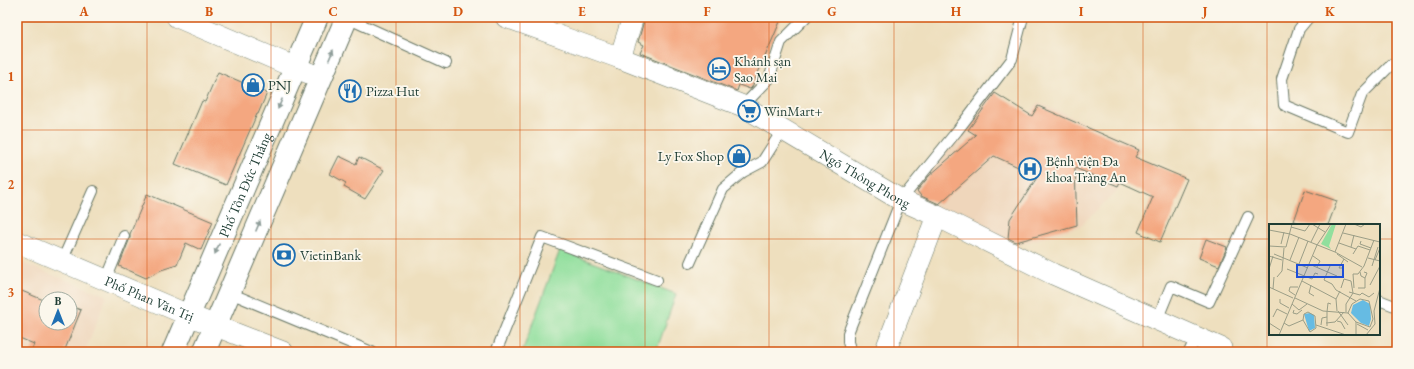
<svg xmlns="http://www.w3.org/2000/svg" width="1414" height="369" viewBox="0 0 1414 369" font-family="'EB Garamond',serif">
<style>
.built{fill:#efd6bb;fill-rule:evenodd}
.green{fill:#91df9d;stroke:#588e68}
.building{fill:#f4a780}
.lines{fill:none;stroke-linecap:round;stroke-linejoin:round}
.lane-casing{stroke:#677664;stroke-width:12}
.street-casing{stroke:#677664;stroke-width:22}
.secondary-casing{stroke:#677664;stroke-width:24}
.lane{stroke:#fff;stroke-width:10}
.street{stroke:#fff;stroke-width:21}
.secondary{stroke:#fff;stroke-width:22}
.oneway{fill:#8f9e9a}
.grid{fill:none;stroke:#d45610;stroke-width:1;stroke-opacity:0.55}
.labels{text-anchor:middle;stroke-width:3.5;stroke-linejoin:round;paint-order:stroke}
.poi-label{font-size:14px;fill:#1f3d34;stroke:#fbf7ec;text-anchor:start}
.street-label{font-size:14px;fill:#1f3d34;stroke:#fbf7ec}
.inset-road{fill:none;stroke:#9b9e87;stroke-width:1}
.view{fill:#1d4ed8;fill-opacity:0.15;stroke:#1d4ed8;stroke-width:2}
.inset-edge{fill:none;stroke:#1f3d34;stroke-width:2}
.neatline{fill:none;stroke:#d45610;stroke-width:1.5}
.grid-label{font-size:13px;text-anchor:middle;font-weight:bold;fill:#d45610}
</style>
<rect width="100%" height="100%" fill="#fbf7ec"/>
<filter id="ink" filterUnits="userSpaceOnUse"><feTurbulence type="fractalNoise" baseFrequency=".025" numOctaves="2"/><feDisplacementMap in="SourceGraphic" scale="8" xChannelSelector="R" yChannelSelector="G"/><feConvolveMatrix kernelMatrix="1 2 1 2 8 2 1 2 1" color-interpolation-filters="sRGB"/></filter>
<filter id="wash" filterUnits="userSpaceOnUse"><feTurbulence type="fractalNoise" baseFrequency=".012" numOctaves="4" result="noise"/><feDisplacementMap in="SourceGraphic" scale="16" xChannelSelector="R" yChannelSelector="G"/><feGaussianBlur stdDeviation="0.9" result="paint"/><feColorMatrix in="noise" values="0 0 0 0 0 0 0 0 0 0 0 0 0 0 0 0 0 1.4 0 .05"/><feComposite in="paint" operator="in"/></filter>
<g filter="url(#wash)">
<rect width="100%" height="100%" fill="#eedfbe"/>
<path class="built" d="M993 91 1031 112 1038 102 1143 148 1119 189 1079 227 1009 248 906 197Z
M17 261 107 296 85 352H17ZM46 299H70V323H46Z"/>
<path class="green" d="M560 250 676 294 656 352H522Z"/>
<g id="blocks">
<path class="building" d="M645 17H782L752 87 750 89 739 85 737 91 640 53 644 45 638 42Z
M218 72 267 93 258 114H257L226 185 175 164 202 101 205 102Z
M995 93 1032 116 1038 106 1139 150 1135 157 1187 179 1160 242 1138 232 1153 197 1120 182 1118 186 1075 168 1077 225 1016 242 1008 238 1010 219 1038 176 994 156 939 204 921 196 917 191 929 176 976 135 968 130Z
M339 156 356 164 359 157 384 170 365 199 344 187 346 183 330 174Z
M1305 190 1337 201 1328 225H1305L1294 221Z
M147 194 213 222 201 250 186 243 177 265 161 270 146 278 119 266 130 238V234Z
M1206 239 1227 247 1219 266 1199 258Z
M17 289 46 301V323H70V306L81 310 64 352H31L34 344 17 337Z"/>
</g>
</g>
<g filter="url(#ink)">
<use href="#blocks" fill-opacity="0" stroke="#677664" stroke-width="1"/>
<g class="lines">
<g class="lane-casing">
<path id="lane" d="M1309 17 1299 29 1282 79 1284 105 1348 132 1362 94 1392 64 1397 66
M347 18 446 63
M743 106 769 79 781 42 806 17
M62 261 93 191
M690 263 723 189 743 172 762 162 783 129
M106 280 124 236
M230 293 372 352
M1379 300 1397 307
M1157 320 1171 286 1209 302 1248 217
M496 352 542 237 657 280
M851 352 848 342V333L901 200 957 131 1012 59 1023 17
M1189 352 1196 337"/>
</g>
<g class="street-casing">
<g id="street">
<path d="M177 17 282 62 321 78"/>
<path id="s1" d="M506 17 620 58 743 106 901 200 937 216 1053 274 1221 348"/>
<path d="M620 58 633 17"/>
<path id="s2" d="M17 242 188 315 283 352"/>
<path d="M885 352 937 216"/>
</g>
</g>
<g class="secondary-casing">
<g id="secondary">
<path id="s3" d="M173 352 317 17"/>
<path d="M204 352 347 17"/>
</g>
</g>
<use href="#lane" class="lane"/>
<use href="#street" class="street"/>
<use href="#secondary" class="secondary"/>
</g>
<defs><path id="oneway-solid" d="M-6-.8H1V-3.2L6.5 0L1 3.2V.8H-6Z"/></defs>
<g class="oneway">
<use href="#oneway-solid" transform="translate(331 55) rotate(-67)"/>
<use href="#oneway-solid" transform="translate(280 104) rotate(113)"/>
<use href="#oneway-solid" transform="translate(258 226) rotate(-67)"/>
<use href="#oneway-solid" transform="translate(217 249) rotate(113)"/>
</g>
</g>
<path class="grid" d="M147 17V352M271 17V352M396 17V352M520 17V352M645 17V352M769 17V352M894 17V352M1018 17V352M1143 17V352M1267 17V352M17 130H1397M17 239H1270M1379 239H1397"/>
<defs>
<g id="hotel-ring" transform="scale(1.15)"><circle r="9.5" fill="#fbf7ec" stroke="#1f6fb2" stroke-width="1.5"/><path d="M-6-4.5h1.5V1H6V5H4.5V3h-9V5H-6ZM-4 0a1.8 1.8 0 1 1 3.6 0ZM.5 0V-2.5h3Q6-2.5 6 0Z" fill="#1f6fb2"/></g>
<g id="shop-ring" transform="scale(1.15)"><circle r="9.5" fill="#fbf7ec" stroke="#1f6fb2" stroke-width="1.5"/><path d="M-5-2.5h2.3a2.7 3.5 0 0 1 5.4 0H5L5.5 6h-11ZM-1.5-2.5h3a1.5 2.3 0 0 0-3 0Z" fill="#1f6fb2"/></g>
<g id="restaurant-ring" transform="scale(1.15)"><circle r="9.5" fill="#fbf7ec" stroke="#1f6fb2" stroke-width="1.5"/><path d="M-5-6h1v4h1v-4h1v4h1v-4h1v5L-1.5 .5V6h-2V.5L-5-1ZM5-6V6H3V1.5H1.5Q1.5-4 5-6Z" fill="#1f6fb2"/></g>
<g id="supermarket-ring" transform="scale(1.15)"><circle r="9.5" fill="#fbf7ec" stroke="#1f6fb2" stroke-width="1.5"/><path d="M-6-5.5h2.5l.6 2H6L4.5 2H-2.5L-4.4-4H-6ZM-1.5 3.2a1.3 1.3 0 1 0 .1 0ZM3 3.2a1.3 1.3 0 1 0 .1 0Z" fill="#1f6fb2"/></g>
<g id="hospital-ring" transform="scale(1.15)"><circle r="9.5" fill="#fbf7ec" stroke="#1f6fb2" stroke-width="1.5"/><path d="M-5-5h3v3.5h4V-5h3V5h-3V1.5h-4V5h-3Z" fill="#1f6fb2"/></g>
<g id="bank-ring" transform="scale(1.15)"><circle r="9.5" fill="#fbf7ec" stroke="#1f6fb2" stroke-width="1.5"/><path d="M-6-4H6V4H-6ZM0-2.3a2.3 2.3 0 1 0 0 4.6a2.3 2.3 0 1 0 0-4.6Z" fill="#1f6fb2"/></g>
</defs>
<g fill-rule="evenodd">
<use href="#hotel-ring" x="719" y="69"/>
<use href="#shop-ring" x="253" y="85"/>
<use href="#restaurant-ring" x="350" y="91"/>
<use href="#supermarket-ring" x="749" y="111"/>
<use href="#shop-ring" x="739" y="156"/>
<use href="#hospital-ring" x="1030" y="169"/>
<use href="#bank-ring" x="284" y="255"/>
</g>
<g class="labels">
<g class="poi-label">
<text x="734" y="66">Khánh sạn<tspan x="734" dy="16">Sao Mai</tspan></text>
<text x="268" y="90">PNJ</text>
<text x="366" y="96">Pizza Hut</text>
<text x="764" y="116">WinMart+</text>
<text x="724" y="161" text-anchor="end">Ly Fox Shop</text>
<text x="1046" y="166">Bệnh viện Đa<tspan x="1046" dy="16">khoa Tràng An</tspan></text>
<text x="300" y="260">VietinBank</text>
</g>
<g class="street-label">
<text dy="5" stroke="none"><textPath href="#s1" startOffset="395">Ngõ Thông Phong</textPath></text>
<text dy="5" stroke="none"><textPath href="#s3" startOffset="182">Phố Tôn Đức Thắng</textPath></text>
<text dy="5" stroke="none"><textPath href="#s2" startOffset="144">Phố Phan Văn Trị</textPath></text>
</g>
</g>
<g transform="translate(1269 224)">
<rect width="111" height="111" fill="#eedfbe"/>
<path d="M63 0H67L60 22 62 25 52 20Z" fill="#91df9d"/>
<path d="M94 76 101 80 102 95 100 102 92 99 82 89 84 81ZM41 89 45 91 46 104 40 107 35 90Z" fill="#66bbe3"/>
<path class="inset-road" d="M43 0 56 8M85 0 92 3 96 0M22 3 36 7 41 0M0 6 21 10 66 28 93 43M74 9 111 18M92 17 91 20 102 24M42 18 51 0M70 19 87 25M12 20 15 8M0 22 17 23 23 0M82 23 85 11M66 28 77 0M5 30 39 44M68 30 79 38M84 30 89 22 101 26M0 32 13 36M44 32 51 37 48 43M99 34 111 37M21 36 30 13M106 36 111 24M30 40 39 17M40 40 68 52M61 42 55 56 63 60M103 42 109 23M75 44H70L75 35M0 45 4 32M18 45 43 55 46 49 49 50M91 48 92 52 96 54 98 49 95 48M84 50H89L95 42 105 16M84 50 85 64M8 53 13 47 15 24M33 57 67 75M63 60 67 66 87 77M42 61 40 69 45 72M101 61 111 42M0 63 24 74M72 64 75 55 82 57M89 64H96V54M4 65 5 53M80 68 91 71 93 69 100 73 105 69M26 71 20 67 21 63H29M26 74 54 87 79 89M11 75V79L20 84M23 80 30 86 38 80M25 86 24 89 28 90 33 86M68 87 67 75 71 67M69 87 79 101M39 88 46 92 47 104 41 108 34 96 35 90ZM58 88 59 79 62 80M77 88V80L84 69 82 57M79 89 83 80 91 75 100 77 104 95 101 103 87 98M79 89 87 98V111M4 93 8 85 18 90M68 97 72 98 76 105M0 99 11 106M15 99 20 102 34 96M57 99 66 98 75 88M88 100 99 106M47 101 77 111M52 101 53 94 58 93M58 102V88M10 111 48 21 62 0M97 111 106 100 105 87 111 64"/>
<path class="view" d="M28 41H74V53H28Z"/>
<rect width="111" height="111" class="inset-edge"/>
</g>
<rect width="1414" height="369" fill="none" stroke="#fbf7ec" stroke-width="44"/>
<g transform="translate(58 311)"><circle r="19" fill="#fbf7ec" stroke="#a3ada2"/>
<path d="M0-3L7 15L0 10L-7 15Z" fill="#1f6fb2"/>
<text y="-6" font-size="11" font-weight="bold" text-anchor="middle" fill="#1f3d34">B</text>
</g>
<rect x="22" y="22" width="1370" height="325" class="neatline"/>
<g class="grid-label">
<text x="84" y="16">A</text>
<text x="209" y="16">B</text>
<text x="333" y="16">C</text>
<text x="458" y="16">D</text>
<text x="582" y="16">E</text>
<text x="707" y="16">F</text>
<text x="832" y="16">G</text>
<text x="956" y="16">H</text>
<text x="1081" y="16">I</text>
<text x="1205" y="16">J</text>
<text x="1330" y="16">K</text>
<text x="11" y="81">1</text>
<text x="11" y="189">2</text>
<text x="11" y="297">3</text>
</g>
</svg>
